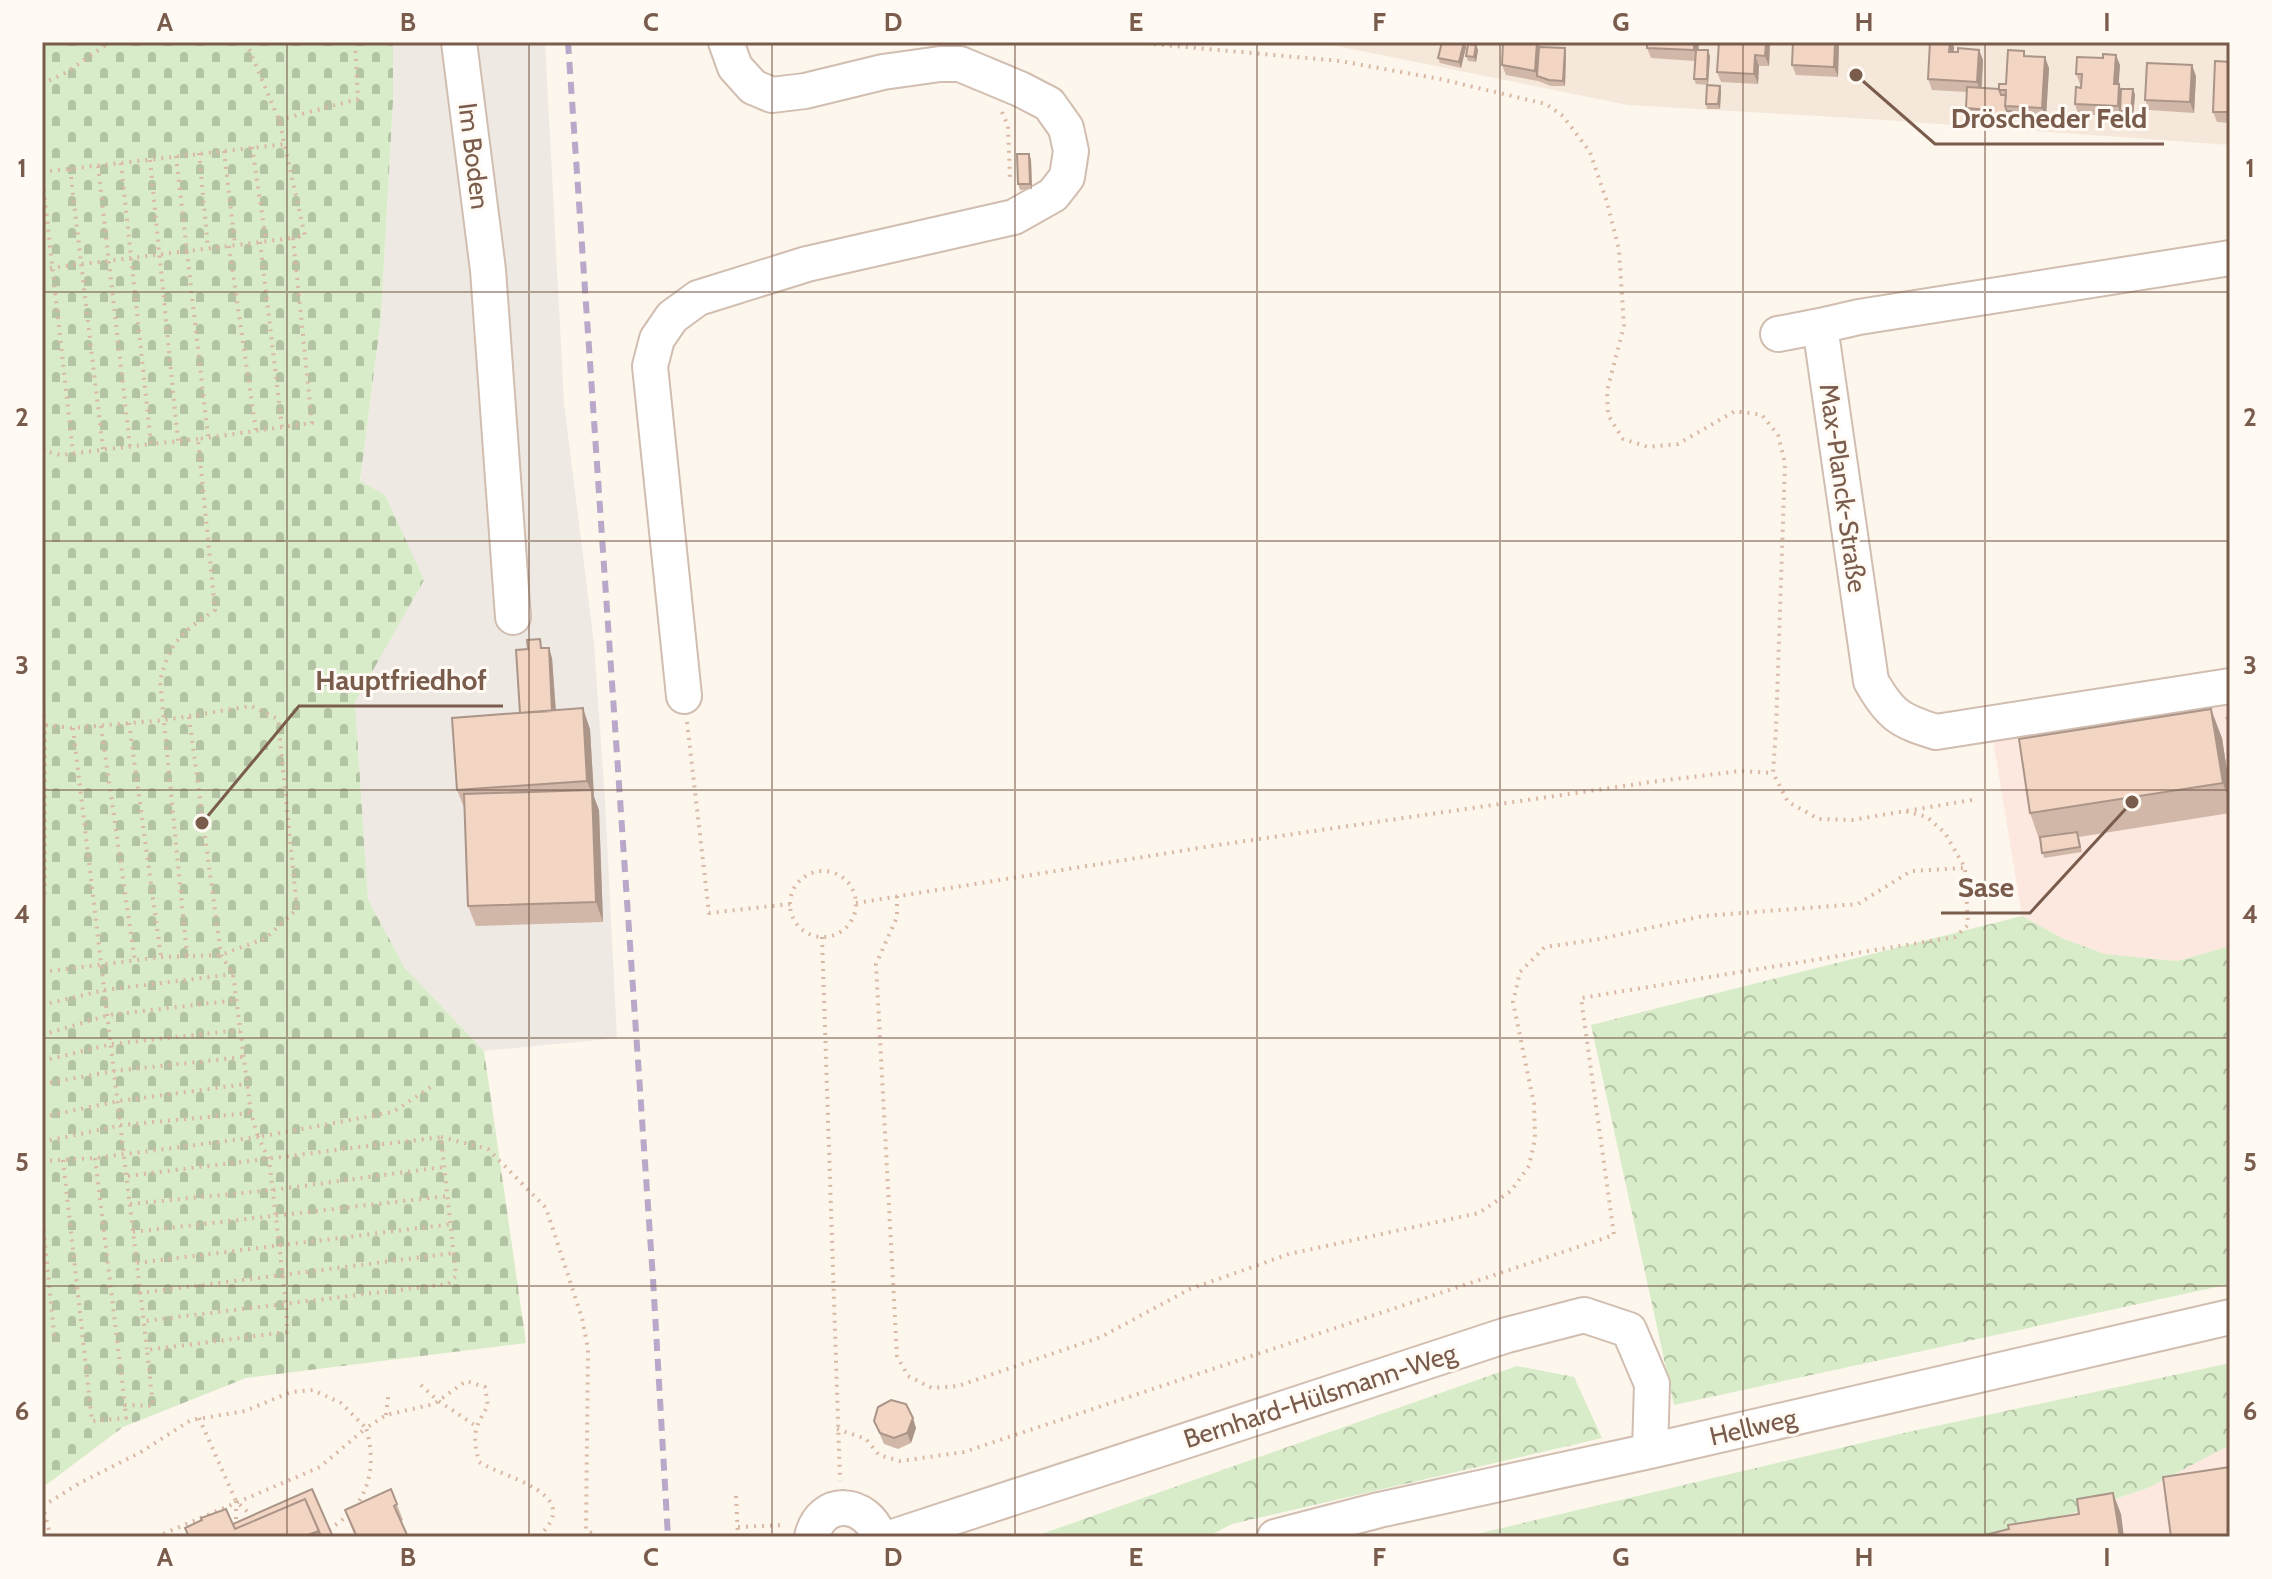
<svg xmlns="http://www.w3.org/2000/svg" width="2272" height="1579" viewBox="0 0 2272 1579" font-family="Cabin,sans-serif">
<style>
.residential{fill:#f5e8da}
.commercial{fill:#fde8e0}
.industrial{fill:#efe9e4}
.forest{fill:url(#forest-crowns)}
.cemetery{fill:url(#cemetery-stones)}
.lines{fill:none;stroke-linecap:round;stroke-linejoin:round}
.minor-casing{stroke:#d1beb0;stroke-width:38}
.path{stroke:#d9b8a5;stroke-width:4;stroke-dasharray:2 6;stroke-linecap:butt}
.minor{stroke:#fff;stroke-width:34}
.rail{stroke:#b9a8c9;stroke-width:6;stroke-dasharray:12 8;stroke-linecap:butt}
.wall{fill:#d1b7a8}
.shaded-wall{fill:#aa9588}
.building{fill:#f3d5c3;stroke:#aa9588;stroke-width:2}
.grid{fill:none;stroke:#7a5c4d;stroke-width:2;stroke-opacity:0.55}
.labels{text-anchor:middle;stroke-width:6;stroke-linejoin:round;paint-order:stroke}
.street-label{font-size:26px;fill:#7a5c4d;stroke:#fffaf3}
.leader{fill:none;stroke:#7a5c4d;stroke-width:3}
.callout-dot{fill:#7a5c4d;stroke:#fffaf3;stroke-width:3}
.callout-label{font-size:28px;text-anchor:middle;font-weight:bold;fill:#7a5c4d;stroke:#fffaf3;stroke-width:6;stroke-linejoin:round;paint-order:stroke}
.neatline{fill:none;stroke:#7a5c4d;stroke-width:3}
.grid-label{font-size:26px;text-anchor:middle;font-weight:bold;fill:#7a5c4d}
</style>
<defs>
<pattern id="forest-crowns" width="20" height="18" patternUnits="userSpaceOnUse" patternTransform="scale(2)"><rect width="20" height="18" fill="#d8ecc9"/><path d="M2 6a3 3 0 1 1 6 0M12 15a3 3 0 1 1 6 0" fill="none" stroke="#b4c2a5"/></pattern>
<pattern id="cemetery-stones" width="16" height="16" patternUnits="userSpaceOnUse" patternTransform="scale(2)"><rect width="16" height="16" fill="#d8ecc9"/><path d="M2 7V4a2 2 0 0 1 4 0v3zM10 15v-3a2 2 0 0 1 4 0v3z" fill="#b4c2a5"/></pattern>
</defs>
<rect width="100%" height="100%" fill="#fdf6ec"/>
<path class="residential" d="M1307 42H2230V145L1869 119 1628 105 1337 46Z"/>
<path class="commercial" d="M2230 688V946L2177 961 2105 954 2064 939 2022 916 1991 728Z
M2230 1445V1537H2001L2148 1488Z"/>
<path class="industrial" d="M393 42H545L564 403 594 644 605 800 617 1038 484 1051 405 968 368 900 355 702 423 580 385 495 360 482 381 317 393 101Z"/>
<path class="forest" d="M2022 916 2064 939 2105 954 2177 961 2230 946V1284L1674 1405 1591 1025Z
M2230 1363V1445L2148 1488 2001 1537H1464L1908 1432Z
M1517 1366 1574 1377 1602 1438 1232 1524 1207 1537H1033Z"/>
<path class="cemetery" d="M42 42H393V101L381 317 360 481 385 495 424 580 355 702 368 900 405 968 484 1051 526 1343 246 1378 123 1427 42 1488Z"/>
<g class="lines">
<g class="minor-casing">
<path id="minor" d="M459 42 488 270 513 617
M2230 258 1859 317 1820 326 1871 681C1890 715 1900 721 1936 732L2230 686
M1778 334 1820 326
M684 696 650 366 657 339 672 317 698 298 807 264 1014 217 1053 195 1067 177 1071 151 1066 128 1049 104 1020 89 960 64H940L883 72 805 91 772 95 753 87 735 67 726 42
M812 1537C821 1497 867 1500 879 1537
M893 1537 1507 1335 1584 1315 1629 1330 1652 1384 1650 1451
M1275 1537 1379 1510 1650 1451 2230 1317"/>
</g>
<path class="path" d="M1130 42 1340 61 1440 79 1546 104 1563 116 1590 152 1607 202 1619 250 1624 326 1607 391 1608 415 1623 439 1648 447 1678 444 1735 411 1762 415 1778 435 1785 463 1776 729 1773 773 1788 802 1819 819 1852 820 1972 800
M42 84 67 72 110 42
M1002 112 1008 126 1010 179
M279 120 358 99 355 42
M252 147 266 241
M224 151 235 244
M199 153 208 248
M176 156 208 436
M150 160 178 441
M121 163 151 444 198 439
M98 166 130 446
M70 169 103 449
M42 172 286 144
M42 174 73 453
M260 242 282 427
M229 246 256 431
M42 269 293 238
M42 433 44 451
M42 450 60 455 151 444
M42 700 45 725V890L42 916
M189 717 221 955 233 974 251 1113 258 1137 393 1112 431 1087
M2227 717 2230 733
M687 722 709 913 790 904
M129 723 161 957
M101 726 135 962
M73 728 147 1349
M790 904a33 33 0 1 1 66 0a33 33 0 1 1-66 0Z
M897 896V917L876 964 897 1356 908 1376 932 1388 958 1386 1101 1337 1190 1289 1289 1254 1479 1213 1511 1191 1529 1166 1535 1139 1534 1104 1513 1002 1520 972 1545 947 1600 939 1703 916 1858 904 1911 871 1965 868
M856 903 1218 845 1651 782 1741 771 1773 773
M822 937 840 1481
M187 956 160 681C170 641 181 633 215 610L198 439 312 423 293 238 305 236 279 120 246 42
M42 972 161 957 221 955 266 938 297 909 278 719 251 706 165 720 73 728 45 725
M42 1005 105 990 233 974
M42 1035 109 1015 237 1000
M42 1061 112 1044 240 1030
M42 1084 115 1071 243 1057
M42 1117 119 1101 246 1084
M441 1137 488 1149 546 1208 582 1318 588 1349 586 1530 599 1537
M42 1142 122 1125 251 1113
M63 1160 92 1421 126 1418 125 1405
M42 1161 95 1158 258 1137 269 1159 286 1304 287 1332 147 1350 153 1406 125 1405 95 1158
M128 1176 441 1137 456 1276 448 1284 144 1321
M130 1204 273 1190 443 1167
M42 1214 55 1342
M133 1232 447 1196
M137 1263 452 1224
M139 1293 455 1253
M421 1385 437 1400 476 1426
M386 1415 388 1397
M199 1418 236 1501 255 1519
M837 1429 866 1439 879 1455 900 1461 964 1452 1614 1235 1581 998 1955 937 1968 925 1965 868 1945 833 1927 817 1905 811
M736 1496 738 1537
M236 1501V1523
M738 1527 786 1525
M329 1530 351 1513
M48 1537 50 1534 43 1506 80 1483 141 1452 191 1420 245 1411 291 1392 313 1390 341 1403 366 1428 386 1415 434 1404 466 1381 485 1387 488 1406C474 1428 472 1436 479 1462 506 1479 586 1493 538 1537
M156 1537 320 1467 366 1428C374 1456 373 1481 356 1506"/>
<use href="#minor" class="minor"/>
<path class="rail" d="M568 42 653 1279 668 1537"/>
</g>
<path class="wall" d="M1464 42 1466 47 1461 68 1440 63 1438 58Z
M1503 42H1538L1540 47 1566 54 1565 86H1551L1538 81 1506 75 1502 65Z
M1770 42 1769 66H1759L1758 84 1721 82 1717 72Z
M1835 42H1839L1838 77 1796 75 1792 65Z
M1476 45 1478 50 1476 62 1468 61 1466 56Z
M1954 47V52L1979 50 1983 60 1982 88 1999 89 2006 84 2026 56 2049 68 2046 118 2013 116 2012 127 1991 126 1989 121V115L1968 114 1966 108 1967 92 1932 90 1928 79Z
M1647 48 1698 50 1710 56 1708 85 1696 84 1694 79 1695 61 1651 58Z
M2230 62V123L2217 122 2213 112Z
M2120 65 2118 84 2121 89H2133L2135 95 2133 117 2078 114 2075 104 2081 84H2080L2076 74Z
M2196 76 2194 113 2149 110 2145 100Z
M1720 86 1721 91 1720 109H1707L1706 104Z
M1029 154 1031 160 1032 189 1020 190 1018 184Z
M543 648 552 658 556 710 590 729 594 797 599 810 603 922 476 926 468 906 465 810 457 790 520 713Z
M2222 738 2230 790V813L2079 837 2082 852 2044 858 2040 842 2030 813Z
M874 1421 916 1428 911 1443 898 1449 884 1444Z
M312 1489 333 1537H188L185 1528 233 1524Z
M391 1489 403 1520 401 1521 408 1537H355L345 1510Z"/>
<path class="shaded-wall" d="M1464 42 1466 47 1461 68 1459 62Z
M1537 42 1541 50 1537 76 1535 71Z
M1694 42H1699L1698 61 1694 50Z
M1766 42H1770L1769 66 1765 56Z
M1835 42H1839L1838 77 1834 67Z
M1950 42H1952L1954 47 1953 62 1949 52Z
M1476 45 1478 50 1476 62 1474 57Z
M1565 48 1566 54 1565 86 1563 81Z
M1708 50 1710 56 1708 85 1707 79Z
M1979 50 1983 60 1981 93 1977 82Z
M1755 55 1759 66 1758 84 1754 74Z
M2116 55 2120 65 2118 94 2114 84Z
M2045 57 2049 68 2046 118 2042 108Z
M2192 65 2196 76 2194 113 2190 102Z
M2119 84 2123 95 2120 111 2122 116 2118 106Z
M1720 86 1721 91 1720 109 1718 104Z
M2133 89 2135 95 2133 117 2131 111Z
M1029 154 1031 160 1032 189 1030 184Z
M549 648 552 658 557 731 553 721Z
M583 708 590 729 594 797 599 810 603 922 596 902 592 794 587 781Z
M2211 709 2222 738 2230 790V803L2223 783Z
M913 1418 916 1428 911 1443 907 1433Z
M2113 1493 2121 1514 2124 1537H2120Z"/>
<path class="building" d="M1442 42H1464L1459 62 1438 58Z
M1503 42H1537L1535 71 1502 65Z
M1647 42H1694V50L1647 48Z
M1719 42H1766L1765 56 1755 55 1754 74 1717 72Z
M1793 42H1835L1834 67 1792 65Z
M1930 42H1950L1949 52H1958V48L1979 50 1977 82 1928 79Z
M1468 44 1476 45 1474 57 1466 56Z
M1539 47 1565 48 1563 81 1549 80 1537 76Z
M1696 50H1708L1707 79H1694Z
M2008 50 2024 51V56L2045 57 2042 108 2005 106 2006 90H1999V84H2006Z
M2103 54 2116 55 2114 84H2119L2118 106 2075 104 2076 87 2081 88 2082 74H2076L2077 57 2103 58Z
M2215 61 2230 62V109H2229V112H2213Z
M2147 63 2192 65 2190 102 2145 100Z
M1707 85 1720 86 1718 104H1706Z
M1967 87 1999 89 2001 95H2006L2005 106 2007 111H2011L2010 122 1989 121V110L1966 108Z
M2121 89H2133L2131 111H2120Z
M1017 154H1029L1030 184H1018Z
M540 639 541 648H549L552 711 520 713 516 650 528 649 527 640Z
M583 708 587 781 457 790 452 718Z
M2211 709 2223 783 2030 813 2019 739Z
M592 790 596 902 468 906 464 794Z
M2077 832 2080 847 2042 853 2040 837Z
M891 1400 906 1404 913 1418 907 1433 894 1438 880 1433 874 1421 878 1407Z
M2230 1467V1537H2171L2163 1477Z
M312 1489 333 1537H317L321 1536 305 1499 235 1529 233 1524Z
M391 1489 397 1504 394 1506 408 1537H357L345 1510Z
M2113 1493 2120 1537H1977L2009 1529 2008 1525 2079 1514 2077 1499Z
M305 1499 319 1531 302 1537H189L185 1528 202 1520 201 1518 226 1509 235 1529Z"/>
<path class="grid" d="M287 42V1537M529 42V1537M772 42V1537M1015 42V1537M1257 42V1537M1500 42V1537M1743 42V1537M1985 42V1537M42 292H2230M42 541H2230M42 790H2230M42 1038H2230M42 1286H2230"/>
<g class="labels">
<g class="street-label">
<text transform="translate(474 156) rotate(83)" y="9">Im Boden</text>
<text transform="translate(1843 488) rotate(82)" y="9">Max-Planck-Straße</text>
<text transform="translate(1320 1396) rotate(-18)" y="9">Bernhard-Hülsmann-Weg</text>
<text transform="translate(1753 1427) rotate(-13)" y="9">Hellweg</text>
</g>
</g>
<path class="leader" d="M1856 75L1935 144H2164M202 823L299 706H503M2132 802L2030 913H1941"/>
<g class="callout-dot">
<circle cx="1856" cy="75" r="8"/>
<circle cx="202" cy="823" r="8"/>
<circle cx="2132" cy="802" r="8"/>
</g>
<g class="callout-label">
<text x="2049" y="128">Dröscheder Feld</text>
<text x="401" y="690">Hauptfriedhof</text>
<text x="1986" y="897">Sase</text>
</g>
<rect width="2272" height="1579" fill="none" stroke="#fffaf3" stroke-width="88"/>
<rect x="44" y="44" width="2184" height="1491" class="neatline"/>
<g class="grid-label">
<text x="165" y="31">A</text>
<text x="408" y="31">B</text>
<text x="651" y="31">C</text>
<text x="893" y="31">D</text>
<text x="1136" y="31">E</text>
<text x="1379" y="31">F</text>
<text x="1621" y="31">G</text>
<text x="1864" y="31">H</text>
<text x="2107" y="31">I</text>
<text x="22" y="177">1</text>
<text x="2250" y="177">1</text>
<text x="22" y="426">2</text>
<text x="2250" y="426">2</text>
<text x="22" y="674">3</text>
<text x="2250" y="674">3</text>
<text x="22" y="923">4</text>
<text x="2250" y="923">4</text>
<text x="22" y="1171">5</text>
<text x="2250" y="1171">5</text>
<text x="22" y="1420">6</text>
<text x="2250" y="1420">6</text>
<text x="165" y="1566">A</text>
<text x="408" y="1566">B</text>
<text x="651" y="1566">C</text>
<text x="893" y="1566">D</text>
<text x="1136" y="1566">E</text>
<text x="1379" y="1566">F</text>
<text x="1621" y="1566">G</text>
<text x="1864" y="1566">H</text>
<text x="2107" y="1566">I</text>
</g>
</svg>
